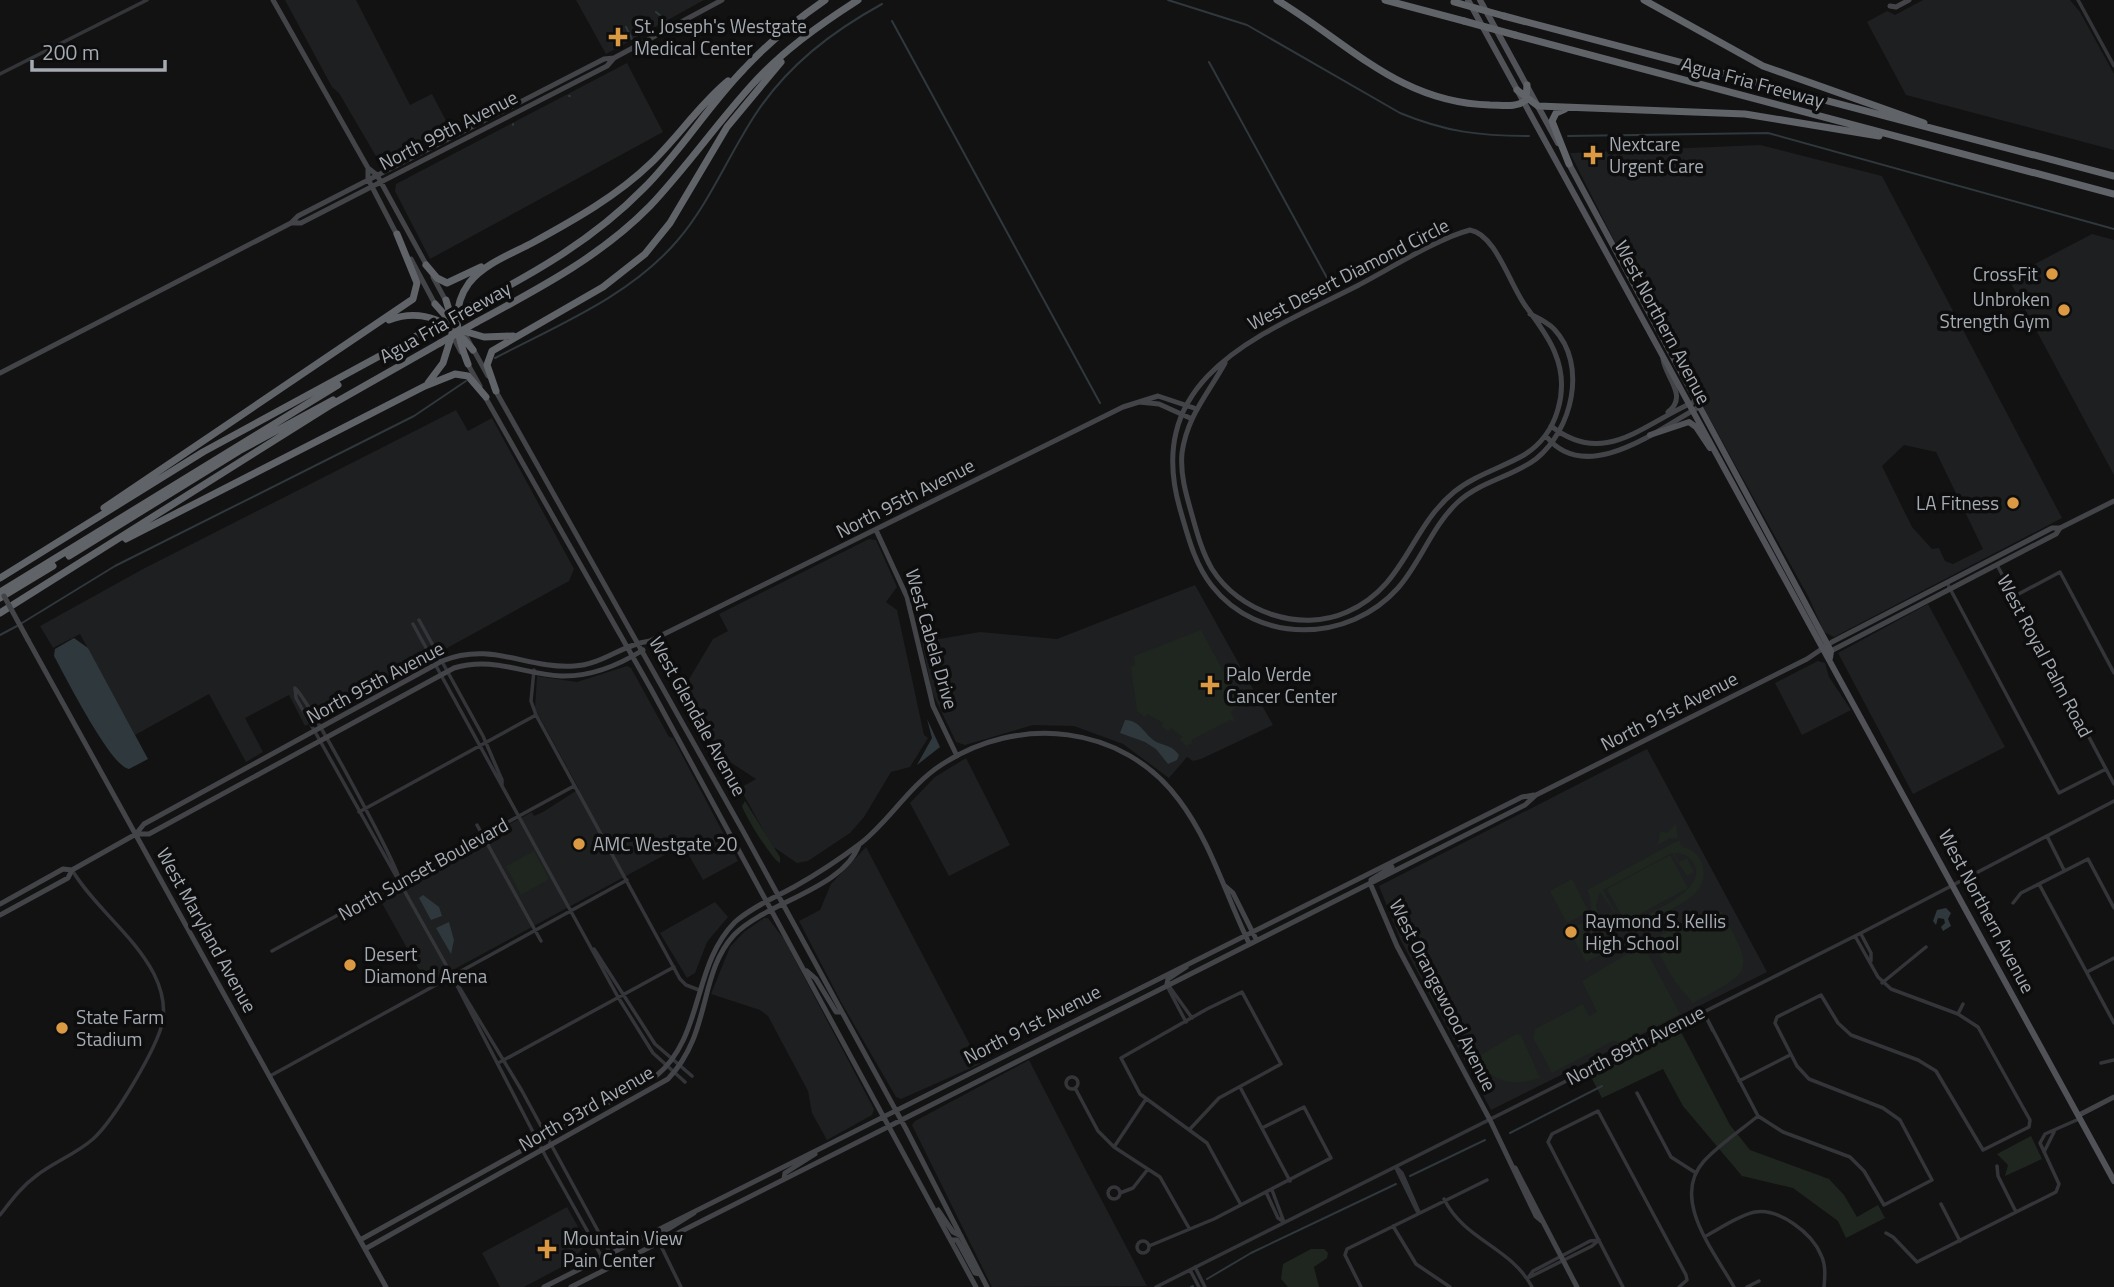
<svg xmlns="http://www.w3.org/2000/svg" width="2114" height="1287" viewBox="0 0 2114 1287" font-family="'Titillium Web',sans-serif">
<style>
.built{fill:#1e1f20;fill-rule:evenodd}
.green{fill:#1f261f;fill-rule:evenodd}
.water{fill:#2f383c}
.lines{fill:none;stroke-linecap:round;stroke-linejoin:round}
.stream{stroke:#2f383c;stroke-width:2}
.street{stroke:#343538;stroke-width:3.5}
.secondary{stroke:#424448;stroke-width:5}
.primary{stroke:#505257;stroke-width:6}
.highway{stroke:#606368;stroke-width:7}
.secondary-bridge{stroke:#424448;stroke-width:5}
.highway-bridge{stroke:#606368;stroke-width:7}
.poi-dot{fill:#db9943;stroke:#0d0d0e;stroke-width:2.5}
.labels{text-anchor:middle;stroke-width:7;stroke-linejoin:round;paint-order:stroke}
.poi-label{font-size:19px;fill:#a5abb2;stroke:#0d0d0e;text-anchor:start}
.street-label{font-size:19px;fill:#a5abb2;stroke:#0d0d0e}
</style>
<rect width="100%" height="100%" fill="#121213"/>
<path class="built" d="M285 0H356L410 105 432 94 452 132 388 164 380 163 339 93 332 87Z
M576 0H704L606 54Z
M1923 0H2070L2080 12 2114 74V150L1906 95 1867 22 1887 11 1895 15Z
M627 63 663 132 430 259 395 191 396 184Z
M1760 145 1882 176 2062 518 1834 637 1824 632 1809 598 1695 392 1641 286 1628 268 1570 153ZM1904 445 1936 452 1983 549 1953 564 1945 561 1939 548 1932 549 1912 527 1882 466Z
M2092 234 2114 240V475L2008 278Z
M456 410 468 431 492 418 574 569 569 581 305 726 289 695 245 718 263 752 246 762 209 694 135 735 80 634 53 648 40 626 143 569Z
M869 539 876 540 897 587 886 602 897 610 924 735 928 738 910 767 891 772 864 817 850 833 808 861 797 863 772 846 740 788 756 779 727 760 715 746 685 686 713 639 728 631 719 614Z
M1195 585 1273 725 1201 759 1193 761 1187 757 1169 778 1123 744 1074 726 1033 725 965 745 956 742 932 692 922 642 980 632 1057 639Z
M1928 604 2005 747 1913 794 1838 653Z
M1818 661 1825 663 1829 677 1851 710 1802 735 1775 683Z
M627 666 631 668 669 737 673 738 738 861 703 880 683 845 427 984 378 896 532 812 534 816 543 812 579 789 535 709 537 676 577 682Z
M1647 749 1767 972 1491 1110 1400 939 1379 886Z
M966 758 1010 845 949 876 910 803 935 777Z
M866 847 980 1064 901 1099 896 1097 841 1002 799 921 820 910 831 884Z
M715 902 728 917 707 942 695 973 687 978 660 933Z
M764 918H768L784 939 874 1109 872 1115 827 1140 812 1113 808 1091 768 1016 760 1010 711 994 730 947 744 932Z
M1029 1060 1081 1161 1147 1286 992 1287 912 1125 915 1121Z
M567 1207 587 1243 571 1262 524 1287H500L482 1253Z"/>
<path class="green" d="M1201 630 1240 702 1231 712 1235 722 1230 720 1191 740 1193 743 1186 746 1180 740 1182 737 1171 728 1168 731 1161 726 1163 723 1147 714 1144 717 1137 711 1131 667 1135 665 1134 656Z
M675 676 733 778 729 786 724 783 703 736 684 710V702L672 679Z
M745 801 780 857V863C773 861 745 816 742 806Z
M1676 824 1678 838H1670L1658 845 1660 831 1667 833Z
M1679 840 1682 847C1692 849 1698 854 1702 863 1705 872 1704 882 1699 889 1688 905 1619 939 1602 928 1587 918 1594 903 1587 890ZM1672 853 1687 876 1694 872 1687 858 1679 862 1674 853C1683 853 1691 856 1695 866 1705 893 1644 915 1625 925 1609 929 1599 921 1596 905L1600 892 1619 919 1603 890Z
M534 851 549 879 521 895 506 866Z
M1670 855 1688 888 1625 922 1607 889Z
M1572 879 1589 912 1567 923 1550 891Z
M1721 911C1755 972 1754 970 1693 1003L1675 982 1655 947 1657 937 1696 916Z
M1591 918 1608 951 1586 962 1569 930Z
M1637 948 1646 950 1680 1014 1623 1043 1613 1041 1552 1073 1533 1038 1535 1029 1583 1004 1589 1016 1597 1012 1582 981Z
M1680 1030 1730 1125 1750 1150 1829 1179 1844 1195 1857 1217 1878 1205 1885 1218 1846 1238 1838 1221 1793 1188 1742 1176 1683 1106 1663 1069 1602 1098 1590 1075Z
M1516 1034 1521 1035 1540 1078C1513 1087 1492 1083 1476 1058Z
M2031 1136 2042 1159 2005 1176 2008 1165 1997 1154Z
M1311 1249H1324L1328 1253 1327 1258 1314 1267 1319 1287H1288L1281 1279 1283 1264Z"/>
<path class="water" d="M74 638 88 648 148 759 129 769C111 767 65 676 54 656L55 649Z
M927 719 940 747 917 765 932 738Z
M1125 720C1142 720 1145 738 1159 743 1169 747 1172 746 1179 755L1177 760 1168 764 1156 749 1145 742 1120 733Z
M423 895 439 907 442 916 431 920 419 898Z
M1946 908 1951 913 1948 919 1951 926 1943 931 1941 927 1945 923 1944 919 1938 918 1936 925 1933 921 1937 910Z
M449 922 454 940 451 954 436 928Z"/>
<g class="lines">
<path class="stream" d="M1168 0 1247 25 1400 113C1446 132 1480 136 1529 136
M656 12 667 21
M892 21 1100 403
M626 27 632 39
M1209 62 1332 287
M569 96H570
M513 124V125
M1568 136 1768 133 2114 229
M495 358C558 325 630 296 677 241 709 204 728 156 755 115 787 66 831 32 882 4
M22 623 115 566 414 416 466 381
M0 635 17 626
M1510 1133 1602 1086
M1410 1176 1485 1140
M1207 1279 1251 1253 1396 1184
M1191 1287 1193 1286"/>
<path class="street" d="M2078 0 2114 66
M0 74 147 0
M1997 565 2114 784
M1947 583 2059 793 2106 769
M2013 597 2060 572 2114 673
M419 620 483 736 502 780V786
M413 624 618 997 653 1053 685 1082
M534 670 531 701 536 715 680 979 686 985 699 990
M295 688 296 698 450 972 546 1157 608 1268
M295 688C308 699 400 869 400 882
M359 812 536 715
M477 825 541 941
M2047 836 2064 870
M2039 884 2114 1023
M2013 903 2021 893 2088 859 2114 908
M1861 934 1871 953V961
M594 949 655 1044 692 1076
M272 951 574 786
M2087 972 2114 958
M453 977 522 1091 616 1264
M1882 983 1926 947
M1167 986 1186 1022
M1169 986 1192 1018
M1703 1011 1758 1116 1783 1132 1850 1157 1864 1171 1884 1205 1932 1180 1900 1120 1883 1108 1809 1079 1797 1066 1775 1023 1777 1017 1821 995 1838 1023 1851 1035 1918 1060 1936 1071 1983 1150 2029 1127 2030 1120 1978 1027 1958 1014 1891 989 1878 977 1855 936
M1703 1011 1713 1031
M1958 1014 1963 1004
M500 1062 674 967
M2101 1063 2114 1060
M270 1076 627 880
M1066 1083a6 6 0 1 1 12 0a6 6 0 1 1-12 0Z
M1739 1081 1790 1055
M1240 1087 1290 1181
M1075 1088 1098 1131 1114 1147 1160 1177 1189 1228
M1637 1093 1671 1157 1696 1173
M1190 1129 1219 1098 1281 1064 1242 992 1207 1009 1121 1058 1140 1094 1207 1143 1241 1205
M1114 1147 1146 1099
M2044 1152 2054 1132
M1997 1166 1998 1176 2016 1212
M1396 1168 1417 1211
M1397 1168 1402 1173 1419 1212
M1108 1193a6 6 0 1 1 12 0a6 6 0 1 1-12 0Z
M1272 1190 1284 1222
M1266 1192 1278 1218 1284 1222
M1120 1193 1133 1188 1148 1169
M1444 1199C1465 1241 1511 1247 1532 1287
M1941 1204 1960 1241
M0 1215C11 1201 21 1187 36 1176 54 1162 76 1154 93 1139 114 1120 158 1047 163 1020 165 1005 161 988 154 974 133 934 95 908 72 870
M1393 1226 1416 1264 1450 1287
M1886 1233 1893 1237 1917 1262 2056 1192 2059 1184 2040 1143 2045 1134 2079 1119
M1706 1236C1721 1228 1739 1215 1755 1212 1779 1208 1812 1233 1821 1255 1826 1265 1825 1276 1824 1287
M1137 1247a6 6 0 1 1 12 0a6 6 0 1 1-12 0Z
M659 1242 681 1287
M1149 1246 1214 1219 1331 1158 1304 1107 1262 1128
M1195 1267 1205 1287
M1190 1270 1199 1287
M1530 1277 1592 1246 1599 1240
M1528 1278 1533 1271 1590 1241 1599 1240
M1156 1287 1861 933 2114 801
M1361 1287 1345 1255 1347 1249 1487 1180
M1623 1287 1548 1142 1552 1134 1598 1111 1686 1275 1687 1280 1679 1287
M1734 1287C1714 1251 1670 1199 1704 1161 1720 1144 1741 1130 1758 1116
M1747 1287 1759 1281"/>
<path class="secondary" d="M273 0 368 168 377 175 427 266
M1890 6 1896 7 1909 0
M368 168V179L397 235
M291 223 298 216 604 59 614 58 722 0
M411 259 436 306
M433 277 447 303
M462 329 488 376
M451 333 461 352
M1663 359C1665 377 1689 396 1668 412
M466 361 480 386
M1225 363C1208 394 1187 416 1182 453 1180 474 1186 494 1192 515 1197 533 1202 552 1212 569 1239 612 1300 633 1347 612 1406 586 1409 529 1454 492 1475 475 1501 468 1524 455 1558 434 1570 389 1555 353 1549 337 1537 322 1527 308 1511 288 1496 234 1470 230 1436 239 1388 270 1355 287 1260 335 1142 377 1180 509 1188 536 1194 563 1212 586 1258 645 1349 643 1398 588 1421 562 1432 526 1458 502 1481 481 1512 477 1536 459 1572 430 1588 365 1554 329 1547 322 1538 318 1530 314
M0 373 291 223H301L607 66 614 58
M494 388 743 831 906 1129 987 1287
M484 395 651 689 976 1287
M1139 402 1159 404 1190 418
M1551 426C1605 469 1645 422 1696 401
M1546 436C1586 487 1659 429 1699 407
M876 530 907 597 933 706 957 756
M28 640 386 1287
M1829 652 2056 534 2060 528
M136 834H149L454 668C493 656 523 674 561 676 591 677 619 665 643 650
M1371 880 1392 867
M1370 883 1397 946 1490 1120 1536 1216 1542 1221
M1224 885 1233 893 1256 939
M0 904 63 869 72 870
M0 915 68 878 72 870 136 834 144 824 442 661C492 641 526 669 574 666 602 665 623 644 650 641L1123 407 1158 396 1194 408
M807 971 816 979 836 1012H842
M1167 984 1168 979 1186 967
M2079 1115 2114 1097
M1515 1168 1577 1287
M784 1179 785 1173 815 1154
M938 1210 953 1232 961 1236
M360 1240 656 1076C704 1037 692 965 735 922 752 907 774 898 794 887 817 874 840 859 861 843 890 820 909 786 941 765 1018 714 1123 724 1179 800 1211 842 1226 896 1249 943
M951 1240H957L975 1273 980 1274
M659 1242 662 1233 694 1213
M365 1249 668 1079C712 1033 698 974 734 935 766 902 843 889 859 845
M544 1287 1522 797 1534 795
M571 1287 1525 805 1536 795 1807 659 1832 642 2052 528H2060L2114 501"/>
<path class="primary" d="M1468 0 2114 1181
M1480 0 1558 143
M1568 162 1831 651 1830 658
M1650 435 1689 422 1696 427 1710 448"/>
<path class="highway" d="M1277 0C1350 44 1400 103 1490 105 1502 105 1517 108 1526 100L1527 85
M1385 0 1464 21
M1644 0 1763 66 1924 123
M1504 16 2114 176
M1515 35 2114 194
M1517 90 1538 106 1745 114 1879 136
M1565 109 1556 113 1552 121 1569 164
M426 265 437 278 447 283 481 267
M446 300 452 320
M435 304 451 322
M469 307C533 274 593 240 644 188 681 151 708 106 744 69 768 43 796 20 825 0
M389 320C424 307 452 323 473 350
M477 322C538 289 600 257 650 206 685 169 715 126 750 87 781 52 819 25 858 0
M460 330 484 337 513 336
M468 364C457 337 450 309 469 283 484 264 511 254 532 243 574 220 617 196 651 163 678 137 700 104 728 81
M428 383 443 363 453 331
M496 391 487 365 492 351 603 287 645 254 670 223 727 127 781 62
M104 508 413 299 417 283 397 234
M126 539 425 386 455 374 468 376 486 397
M69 556 239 451 333 400
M0 578 203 452 431 328
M0 592 338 385
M0 598 53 566
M0 613 329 406 440 343"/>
<path class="secondary-bridge" d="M4 596 28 640"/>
<path class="highway-bridge" d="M1454 2 1504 16
M1464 21 1515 35
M431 328 469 307
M440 343 477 322"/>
</g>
<g class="poi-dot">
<path d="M614.5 26.5h7v7h7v7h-7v7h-7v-7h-7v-7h7z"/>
<path d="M1589.5 144.5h7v7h7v7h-7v7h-7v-7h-7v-7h7z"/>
<circle cx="2052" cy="274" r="7"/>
<circle cx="2064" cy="310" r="7"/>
<circle cx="2013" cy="503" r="7"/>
<path d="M1206.5 674.5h7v7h7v7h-7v7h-7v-7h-7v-7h7z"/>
<circle cx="579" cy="844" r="7"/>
<circle cx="1571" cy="932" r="7"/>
<circle cx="350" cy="965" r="7"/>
<circle cx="62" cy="1028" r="7"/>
<path d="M543.5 1238.5h7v7h7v7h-7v7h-7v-7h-7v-7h7z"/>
</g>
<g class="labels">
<g class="poi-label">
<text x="634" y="33">St. Joseph's Westgate<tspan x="634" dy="22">Medical Center</tspan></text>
<text x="1609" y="151">Nextcare<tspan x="1609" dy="22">Urgent Care</tspan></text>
<text x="2038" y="281" text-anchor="end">CrossFit</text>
<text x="2050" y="306" text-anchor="end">Unbroken<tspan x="2050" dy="22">Strength Gym</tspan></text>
<text x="1999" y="510" text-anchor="end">LA Fitness</text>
<text x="1226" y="681">Palo Verde<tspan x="1226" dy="22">Cancer Center</tspan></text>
<text x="593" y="851">AMC Westgate 20</text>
<text x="1585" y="928">Raymond S. Kellis<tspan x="1585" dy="22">High School</tspan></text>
<text x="364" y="961">Desert<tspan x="364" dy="22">Diamond Arena</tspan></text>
<text x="76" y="1024">State Farm<tspan x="76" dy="22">Stadium</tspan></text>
<text x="563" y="1245">Mountain View<tspan x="563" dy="22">Pain Center</tspan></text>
</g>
<g class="street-label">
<text transform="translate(1753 82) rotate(15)" y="7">Agua Fria Freeway</text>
<text transform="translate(448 130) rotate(-27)" y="7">North 99th Avenue</text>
<text transform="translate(1348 274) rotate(-27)" y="7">West Desert Diamond Circle</text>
<text transform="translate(445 322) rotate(-29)" y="7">Agua Fria Freeway</text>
<text transform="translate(1663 322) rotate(62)" y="7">West Northern Avenue</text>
<text transform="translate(905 498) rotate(-27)" y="7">North 95th Avenue</text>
<text transform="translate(932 639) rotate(74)" y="7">West Cabela Drive</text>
<text transform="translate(2045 656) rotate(62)" y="7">West Royal Palm Road</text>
<text transform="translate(375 682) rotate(-28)" y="7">North 95th Avenue</text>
<text transform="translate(1669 711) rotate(-27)" y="7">North 91st Avenue</text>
<text transform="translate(698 716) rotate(61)" y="7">West Glendale Avenue</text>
<text transform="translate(423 869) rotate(-29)" y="7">North Sunset Boulevard</text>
<text transform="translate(1987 911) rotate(62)" y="7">West Northern Avenue</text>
<text transform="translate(207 930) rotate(61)" y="7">West Maryland Avenue</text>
<text transform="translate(1443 995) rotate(63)" y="7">West Orangewood Avenue</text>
<text transform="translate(1032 1024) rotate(-27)" y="7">North 91st Avenue</text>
<text transform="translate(1635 1045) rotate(-27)" y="7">North 89th Avenue</text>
<text transform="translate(586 1108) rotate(-30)" y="7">North 93rd Avenue</text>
</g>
</g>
<path d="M32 60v10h133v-10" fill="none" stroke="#a5abb2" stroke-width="3.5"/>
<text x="42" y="60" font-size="21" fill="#a5abb2" stroke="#0d0d0e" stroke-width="5" paint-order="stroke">200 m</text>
</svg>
